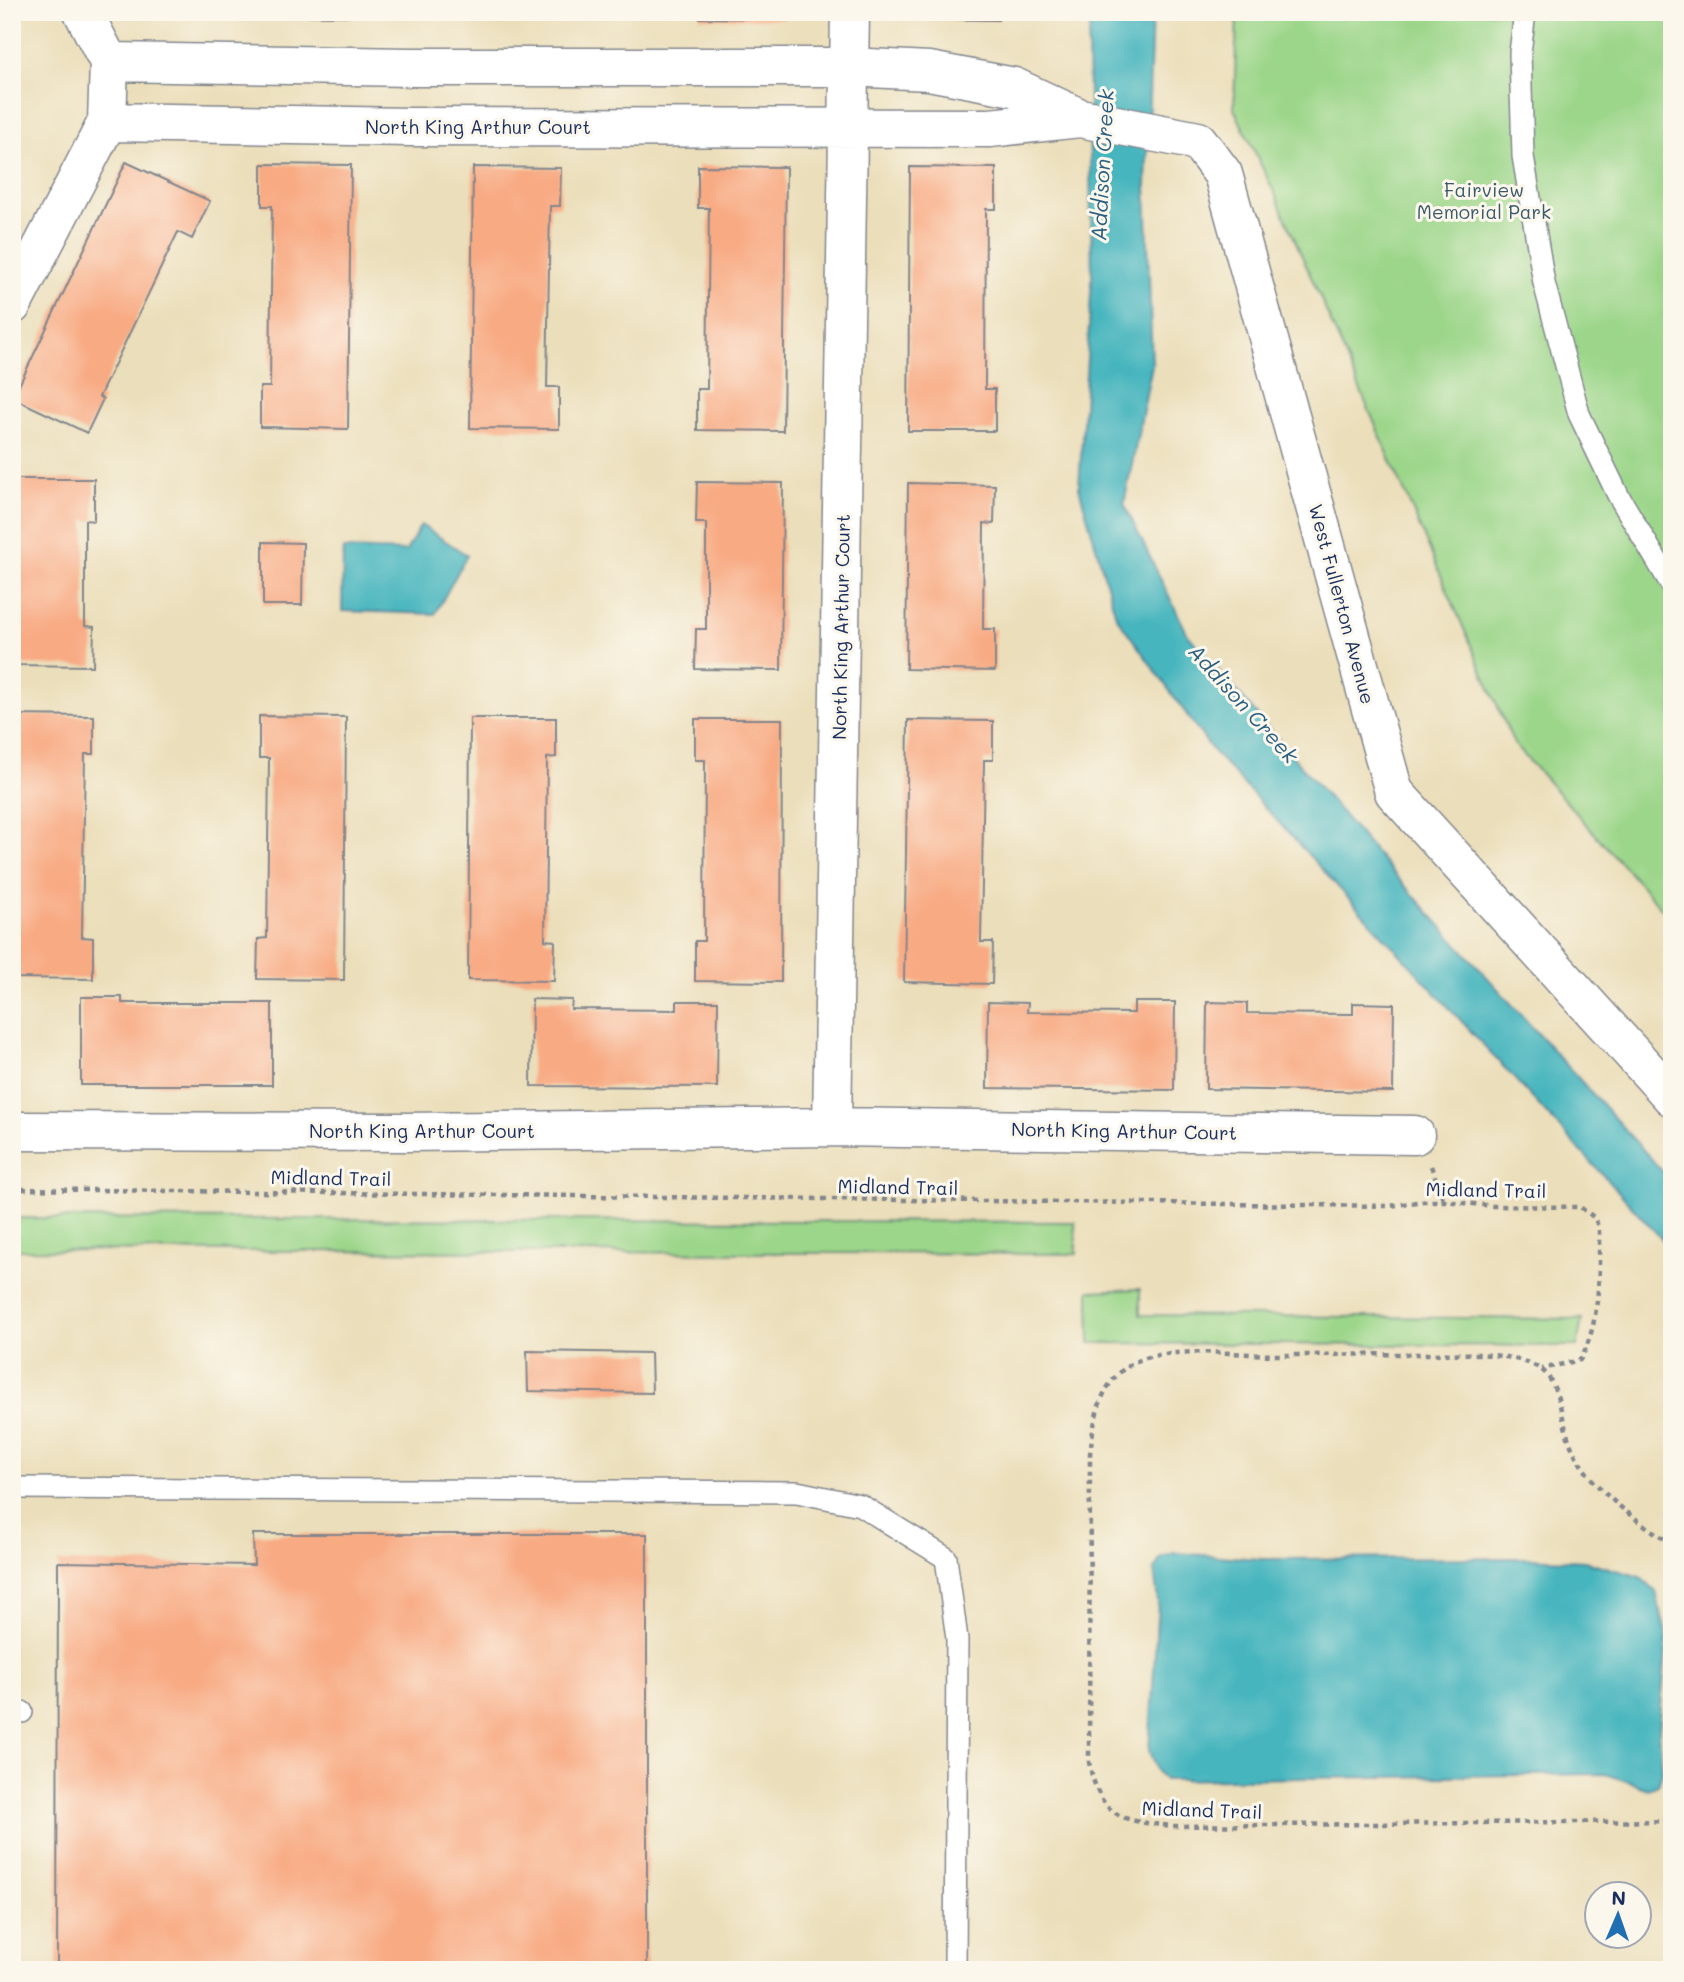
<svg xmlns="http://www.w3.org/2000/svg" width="1684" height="1982" viewBox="0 0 1684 1982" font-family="Mali,sans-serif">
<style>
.green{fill:#9cd68a;stroke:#5c8274;stroke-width:2}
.water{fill:#46b5be;stroke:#30728e;stroke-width:2}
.building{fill:#f8aa83}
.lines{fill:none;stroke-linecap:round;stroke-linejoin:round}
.service-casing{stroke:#83868c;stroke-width:24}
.minor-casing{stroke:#83868c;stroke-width:41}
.path{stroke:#83868c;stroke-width:4.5;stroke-dasharray:5 5;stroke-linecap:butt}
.service{stroke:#fff;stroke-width:21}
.minor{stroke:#fff;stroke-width:38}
.labels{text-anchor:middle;stroke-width:6;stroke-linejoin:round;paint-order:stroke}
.street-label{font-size:19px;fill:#1b2f5e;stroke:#fbf7ec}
.park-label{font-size:19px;fill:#3b5969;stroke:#fbf7ec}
.water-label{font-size:21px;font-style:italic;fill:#2a5e80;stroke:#fbf7ec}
</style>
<rect width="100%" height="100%" fill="#fbf7ec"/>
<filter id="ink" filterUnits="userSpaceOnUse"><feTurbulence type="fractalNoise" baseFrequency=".0143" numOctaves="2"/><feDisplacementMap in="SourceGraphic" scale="14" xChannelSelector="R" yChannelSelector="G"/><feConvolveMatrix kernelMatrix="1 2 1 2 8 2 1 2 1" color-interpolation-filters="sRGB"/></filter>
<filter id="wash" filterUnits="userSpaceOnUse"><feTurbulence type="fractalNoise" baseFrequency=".00686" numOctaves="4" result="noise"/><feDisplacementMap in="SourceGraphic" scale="28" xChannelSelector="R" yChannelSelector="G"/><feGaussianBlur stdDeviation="1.57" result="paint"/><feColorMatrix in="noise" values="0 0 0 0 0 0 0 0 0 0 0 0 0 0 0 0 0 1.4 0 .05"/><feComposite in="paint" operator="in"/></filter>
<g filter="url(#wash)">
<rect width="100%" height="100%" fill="#ebdeba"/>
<path class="green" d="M1237 12H1672V920L1514 744 1276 196 1234 109Z
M12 1218 1075 1222 1077 1254 12 1250Z
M1140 1289V1315L1582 1319 1577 1346 1090 1343 1089 1291Z"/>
<path class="water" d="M1092 12H1152L1146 185 1152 365 1124 504 1188 635 1395 875 1672 1182V1250L1213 751 1116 616 1079 488 1092 277 1088 43Z
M421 525 467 555 435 614 342 611 343 549 406 551Z
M1174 1553 1260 1559 1529 1558 1585 1561 1640 1577 1656 1592 1667 1638 1659 1730 1662 1772 1658 1785 1649 1789 1606 1774 1164 1780 1157 1771 1149 1751 1158 1602 1154 1570 1161 1558Z"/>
<g id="blocks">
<path class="building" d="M124 12H141L127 19Z
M263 12H350V16L263 15Z
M475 12H562V18L475 17Z
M700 12H787V19L700 18Z
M911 12H998V20L911 19Z
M126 162 210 201 192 239 178 232 99 397 103 399 87 433 13 398Z
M262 164 351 165 348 429 260 427V387H270L272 206H262Z
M698 166 786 167 783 431 697 430V389H707L709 208H698Z
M473 167 561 168 560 206H550L547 387H559V429L470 428Z
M910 167 996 168V209H986L985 389H995V431H908Z
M12 479H94V521L85 520V626L94 627 93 666 12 665Z
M697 482 783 483 781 670 695 669 696 629H706V523H696Z
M908 483 995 485 994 524 984 523 983 629H995V671L906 669Z
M263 542 303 543 302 605H263Z
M12 715 94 716V754H85L82 937 93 938V979L12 978Z
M259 716 346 717 344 980 257 979 258 939 267 938 269 758H259Z
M470 718H556V757L547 758 545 940 555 941 554 981 468 980Z
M695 719H782L781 982 695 981V941H704L705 760H695Z
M908 720 993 721V760H984L981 942H993L992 984 904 982Z
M81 997H122V1003H272V1085H81Z
M532 999 572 1000 571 1009 677 1010V1001H718L717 1087 531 1086Z
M988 1002 1028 1003 1027 1012 1134 1013V1002H1175L1174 1090 987 1088Z
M1207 1002 1247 1003V1013L1353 1014V1003L1394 1004 1393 1092 1206 1089Z
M527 1351 651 1353 652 1393 528 1391Z
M253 1534H647V1970H57L58 1562 254 1565Z"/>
</g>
</g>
<g filter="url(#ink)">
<use href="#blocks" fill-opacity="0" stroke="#83868c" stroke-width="2"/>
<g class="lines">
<g class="service-casing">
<path id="service" d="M1525 12 1520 53 1523 156 1544 283 1579 414 1618 495 1672 586
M12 1488 797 1492 860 1505 946 1558 957 1639 955 1970
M12 1712H22"/>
</g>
<g class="minor-casing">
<path id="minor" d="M109 62 411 67H849L929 71 1014 87 1080 118 1198 141 1223 174 1394 792 1672 1097
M107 122 410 127 990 128 1080 118
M12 305 107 122 109 62 83 12
M832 1127 850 12
M12 1131 404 1132 832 1127 1415 1135"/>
</g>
<path class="path" d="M1431 1166 1444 1201
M12 1189 1390 1206 1424 1201H1444L1493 1206 1580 1207 1595 1218 1599 1230C1599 1272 1601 1323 1580 1360L1542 1369
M1672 1544C1633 1518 1585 1486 1569 1440 1562 1420 1558 1378 1539 1368 1506 1350 1460 1354 1424 1354 1378 1354 1332 1355 1286 1355 1245 1356 1168 1344 1133 1363 1099 1382 1094 1419 1090 1454L1089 1762C1100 1818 1121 1821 1172 1826L1672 1821"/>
<use href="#service" class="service"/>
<use href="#minor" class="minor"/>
</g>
</g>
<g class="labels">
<g class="street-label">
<text x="478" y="134">North King Arthur Court</text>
<text transform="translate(1342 604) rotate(75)" y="7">West Fullerton Avenue</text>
<text transform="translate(841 627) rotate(-89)" y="7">North King Arthur Court</text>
<text x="422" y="1138">North King Arthur Court</text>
<text transform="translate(1124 1131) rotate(1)" y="7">North King Arthur Court</text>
<text transform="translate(331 1178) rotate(1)" y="7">Midland Trail</text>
<text transform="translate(898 1187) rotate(1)" y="7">Midland Trail</text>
<text transform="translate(1486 1190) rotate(1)" y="7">Midland Trail</text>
<text transform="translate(1202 1810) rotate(2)" y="7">Midland Trail</text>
</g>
<g class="park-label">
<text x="1484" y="197">Fairview<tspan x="1484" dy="22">Memorial Park</tspan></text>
</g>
<g class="water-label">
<text transform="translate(1103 165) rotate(-87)" y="7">Addison Creek</text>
<text transform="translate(1243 704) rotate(48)" y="7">Addison Creek</text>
</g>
</g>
<rect width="1684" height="1982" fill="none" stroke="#fbf7ec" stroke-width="42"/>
<g transform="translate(1618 1915) rotate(2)"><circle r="33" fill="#fbf7ec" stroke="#a1a7b3" stroke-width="2"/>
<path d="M0-5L12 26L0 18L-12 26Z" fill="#1f6fb2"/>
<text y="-10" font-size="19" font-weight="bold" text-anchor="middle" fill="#1b2f5e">N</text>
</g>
</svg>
